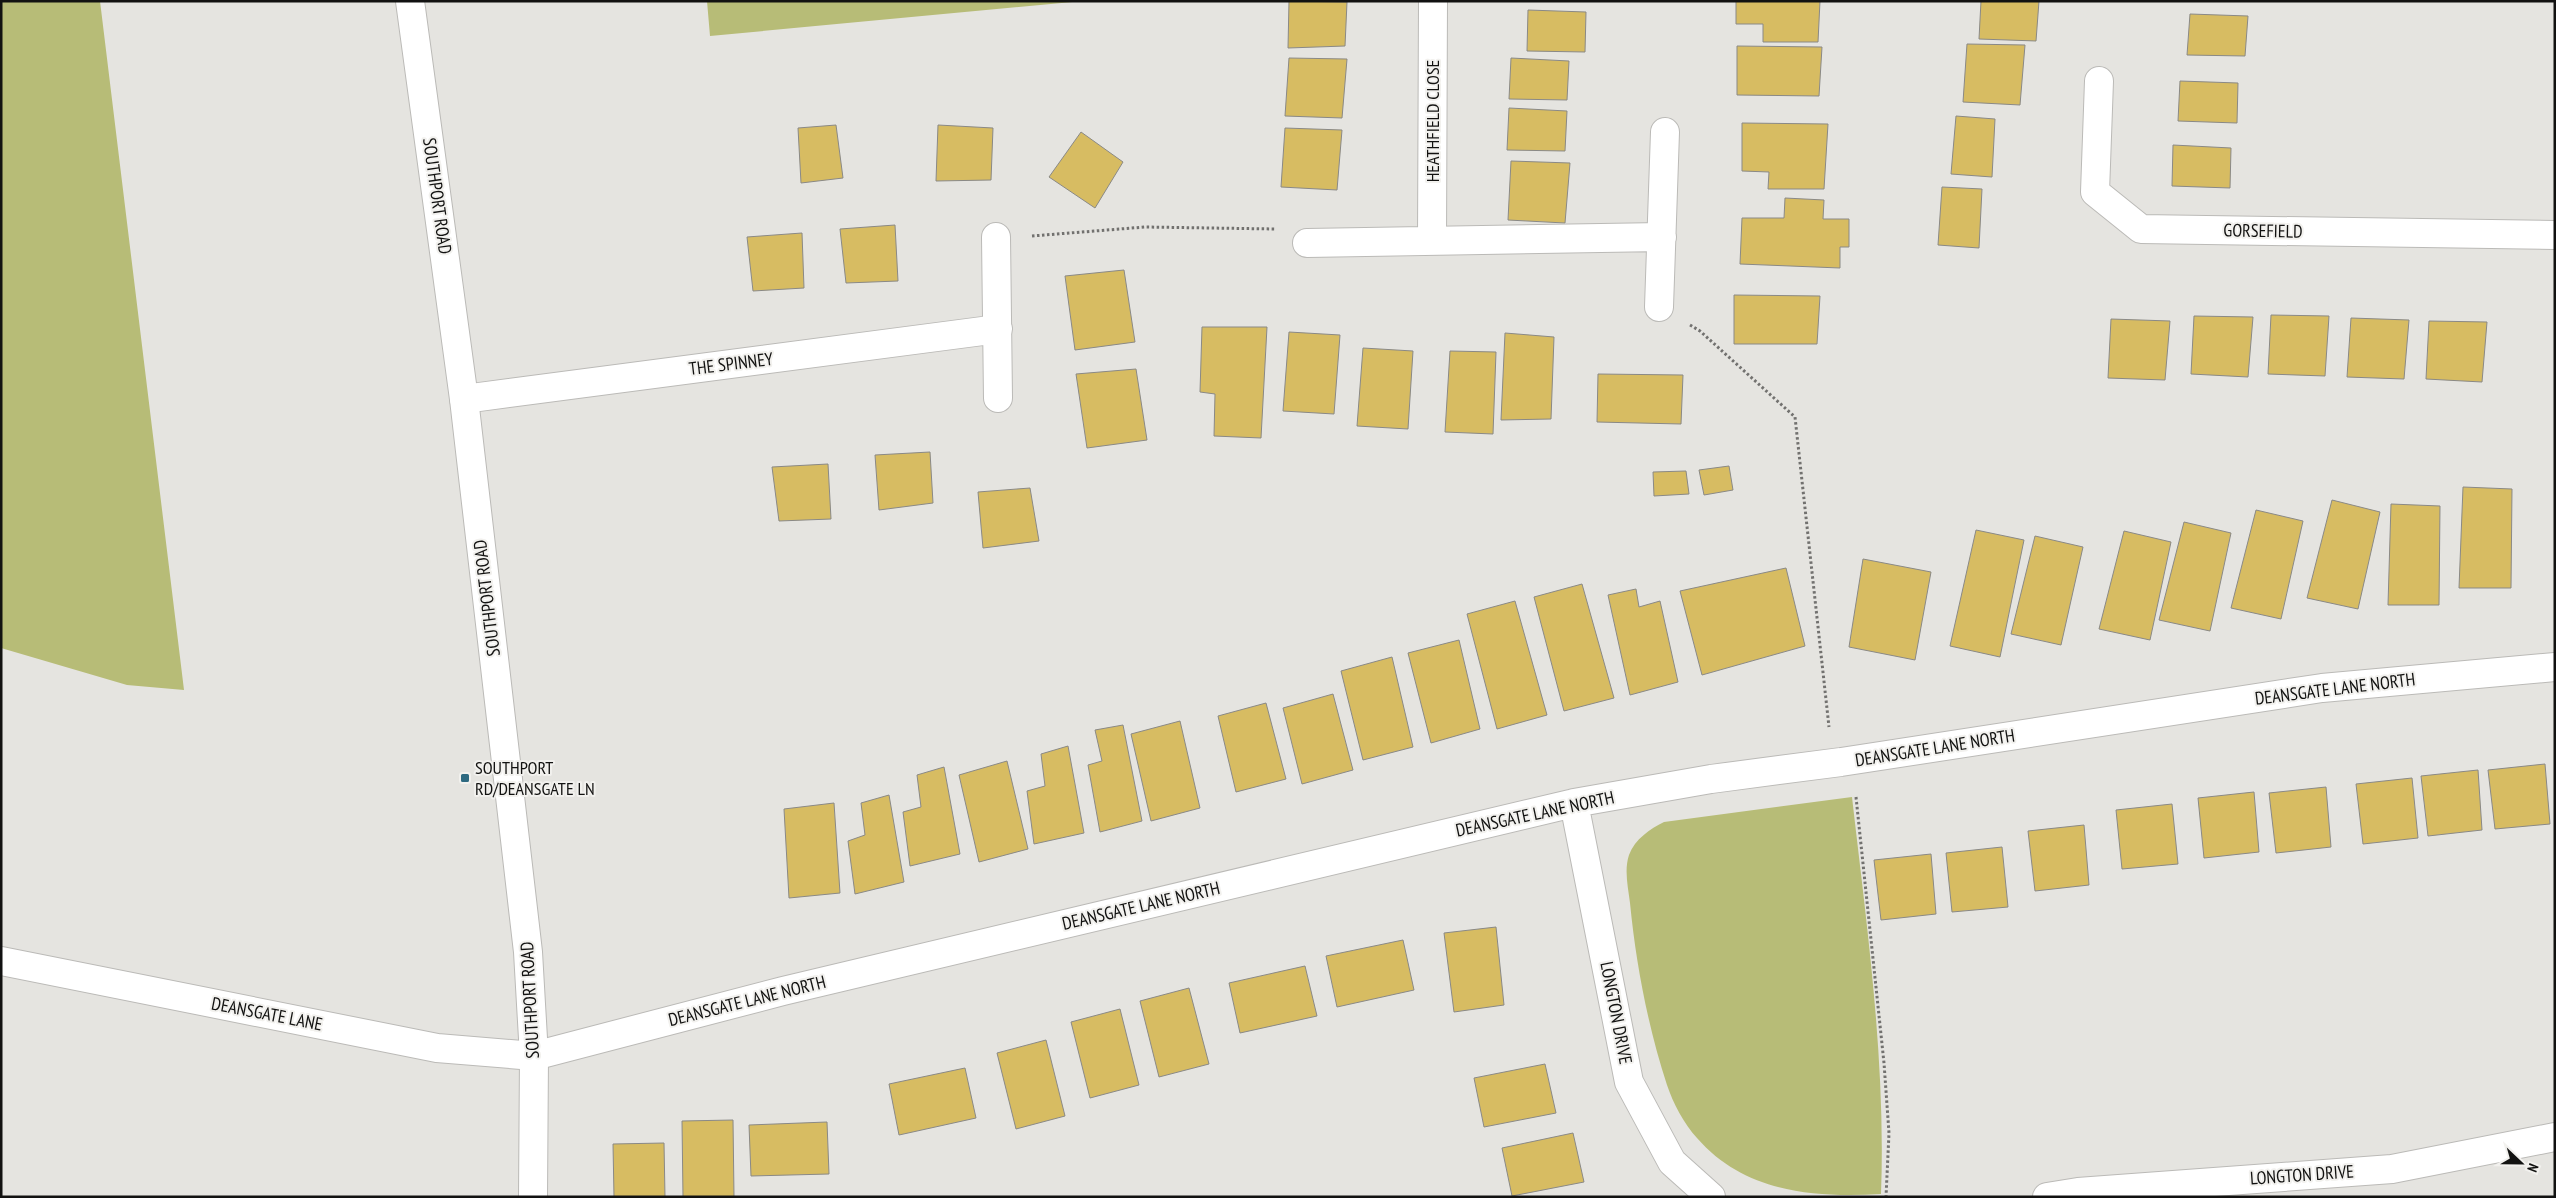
<svg xmlns="http://www.w3.org/2000/svg" width="2556" height="1198" viewBox="0 0 2556 1198" font-family="'PT Sans Narrow',sans-serif">
<style>
.green{fill:#b7bc77}
.building{fill:#d7bc62;stroke:#8a8986}
.lines{fill:none;stroke-linecap:round;stroke-linejoin:round}
.minor-casing{stroke:#bbbab7;stroke-width:30}
.major-casing{stroke:#bbbab7;stroke-width:30}
.path{stroke:#72716f;stroke-width:3;stroke-dasharray:2.5 2.5;stroke-linecap:butt}
.minor{stroke:#fff;stroke-width:28}
.major{stroke:#fff;stroke-width:28}
.poi-dot{fill:#2d6980;stroke:#f2f1ee;stroke-width:2}
.labels{text-anchor:middle;stroke-width:4;stroke-linejoin:round;paint-order:stroke}
.street-label{font-size:18px;fill:#121211;stroke:#f2f1ee}
.poi-label{font-size:18px;fill:#121211;stroke:#f2f1ee;text-anchor:start}
</style>
<rect width="100%" height="100%" fill="#e5e4e0"/>
<path class="green" d="M1 1H100L184 690 127 685 1 648Z
M707 1H1083L710 36Z
M1852 797C1867 928 1886 1062 1881 1194 1813 1198 1744 1192 1697 1138 1684 1124 1673 1103 1667 1085 1648 1027 1636 964 1630 903 1628 887 1624 870 1629 855 1635 839 1650 829 1664 822Z"/>
<path class="building" d="M1289 1 1347 2 1345 46 1288 48Z
M1736 1H1820L1818 42H1763V24H1736Z
M1981 1H2039L2036 41 1979 39Z
M1528 10 1586 12 1585 52 1527 51Z
M2190 14 2248 16 2245 56 2187 55Z
M1967 44 2025 45 2020 105 1963 102Z
M1737 46 1822 47 1819 96 1737 95Z
M1289 58 1347 59 1342 118 1285 116Z
M1511 58 1569 61 1567 100 1509 99Z
M2180 81 2238 83 2237 123 2178 121Z
M1509 108 1567 111 1565 151 1507 150Z
M1956 116 1995 119 1992 177 1951 174Z
M1742 123 1828 124 1824 189H1768L1769 172 1742 171Z
M836 125 843 178 801 183 798 128Z
M938 125 993 128 991 180 936 181Z
M1285 128 1342 130 1337 190 1281 187Z
M1081 132 1123 162 1095 208 1049 177Z
M2173 145 2231 148 2230 188 2172 186Z
M1511 161 1570 163 1565 223 1508 220Z
M1942 187 1982 189 1979 248 1938 245Z
M1785 198 1824 200 1823 219H1849V247H1840V268L1740 264 1742 218H1784Z
M895 225 898 281 846 283 840 229Z
M802 233 804 288 753 291 747 237Z
M1124 270 1135 342 1075 350 1065 276Z
M1734 295 1820 296 1817 344H1734Z
M2271 315 2329 316 2325 376 2268 374Z
M2194 316 2253 317 2248 377 2191 374Z
M2351 318 2409 320 2404 379 2347 377Z
M2111 319 2170 321 2165 380 2108 378Z
M2429 321 2487 322 2482 382 2426 379Z
M1202 327H1267L1261 438 1214 436 1215 394 1200 392Z
M1289 332 1340 335 1334 414 1283 411Z
M1505 333 1554 337 1551 419 1501 420Z
M1363 348 1413 351 1408 429 1357 426Z
M1450 351 1496 352 1493 434 1445 432Z
M1136 369 1147 440 1087 448 1076 374Z
M1598 374 1683 375 1681 424 1597 422Z
M930 452 933 503 879 510 875 455Z
M828 464 831 519 779 521 772 467Z
M1729 466 1733 490 1704 495 1699 470Z
M1686 471 1689 494 1654 496 1653 472Z
M2463 487 2512 489 2511 588H2459Z
M1030 488 1039 541 983 548 978 492Z
M2332 500 2380 512 2358 609 2307 598Z
M2391 504 2440 506 2439 605H2388Z
M2256 510 2303 521 2281 619 2231 608Z
M2184 522 2231 533 2210 631 2159 620Z
M1976 530 2024 540 2000 657 1950 646Z
M2124 531 2171 542 2150 640 2099 629Z
M2035 536 2083 547 2061 645 2011 634Z
M1863 559 1931 572 1915 660 1849 647Z
M1786 568 1805 646 1702 675 1680 591Z
M1582 584 1614 698 1564 711 1534 597Z
M1636 589 1639 607 1660 601 1678 682 1630 695 1608 595Z
M1515 601 1547 715 1497 729 1467 614Z
M1459 640 1480 729 1431 743 1408 653Z
M1392 657 1413 747 1363 760 1341 671Z
M1333 694 1353 770 1302 784 1283 708Z
M1266 703 1286 779 1236 792 1218 716Z
M1180 721 1200 808 1151 821 1131 734Z
M1123 725 1142 821 1100 832 1088 765 1102 761 1095 730Z
M1068 746 1084 833 1034 844 1027 791 1045 786 1041 754Z
M1007 761 1028 849 979 862 959 775Z
M2545 764 2550 824 2495 829 2488 770Z
M944 767 960 854 910 866 903 812 921 807 917 775Z
M2478 770 2482 830 2428 836 2421 776Z
M2412 778 2418 838 2363 844 2356 784Z
M2326 787 2331 847 2276 853 2269 793Z
M2254 792 2259 852 2204 858 2198 798Z
M889 795 904 882 855 894 848 841 865 835 861 803Z
M834 803 840 893 789 898 784 809Z
M2172 804 2178 864 2122 869 2116 810Z
M2084 825 2089 885 2035 891 2028 831Z
M2002 847 2008 907 1952 912 1946 853Z
M1931 854 1936 914 1881 920 1874 860Z
M1496 927 1504 1005 1454 1012 1444 933Z
M1403 940 1414 990 1337 1007 1326 956Z
M1305 966 1317 1016 1240 1033 1229 983Z
M1189 988 1209 1064 1159 1077 1140 1001Z
M1120 1009 1139 1085 1090 1098 1071 1022Z
M1046 1040 1065 1116 1016 1129 997 1053Z
M1545 1064 1556 1113 1484 1127 1474 1078Z
M965 1068 976 1118 899 1135 889 1084Z
M733 1120 734 1197H683L682 1121Z
M827 1122 829 1174 751 1176 749 1125Z
M1573 1133 1584 1182 1512 1196 1502 1148Z
M664 1143 665 1197H614L613 1144Z"/>
<g class="lines">
<g class="minor-casing">
<path id="minor" d="M2099 81 2095 192 2141 229 2555 235
M996 237 998 398
M1432 240 1433 1
M1307 243 1662 237
M1659 307 1665 132
M464 399 998 329
M1574 803 1629 1082 1672 1162 1711 1197
M1 961 437 1048 534 1056 783 991 1574 803 1711 779 1841 762 2322 688 2555 667
M2047 1197 2078 1192 2392 1169 2555 1137"/>
</g>
<g class="major-casing">
<path id="major" d="M410 1 464 399 528 952 534 1056 533 1197"/>
</g>
<path class="path" d="M1032 236 1145 227 1275 229
M1690 325 1700 331 1795 417 1829 727
M1856 797 1884 1063 1889 1133 1886 1197"/>
<use href="#minor" class="minor"/>
<use href="#major" class="major"/>
</g>
<rect class="poi-dot" x="460" y="773" width="10" height="10" rx="2.5"/>
<g class="labels">
<g class="street-label">
<text transform="translate(1433 121) rotate(-90)" y="6">HEATHFIELD CLOSE</text>
<text transform="translate(437 196) rotate(82)" y="6">SOUTHPORT ROAD</text>
<text transform="translate(2263 231) rotate(1)" y="6">GORSEFIELD</text>
<text transform="translate(731 364) rotate(-7)" y="6">THE SPINNEY</text>
<text transform="translate(487 598) rotate(-97)" y="6">SOUTHPORT ROAD</text>
<text transform="translate(2335 689) rotate(-7)" y="6">DEANSGATE LANE NORTH</text>
<text transform="translate(1935 748) rotate(-9)" y="6">DEANSGATE LANE NORTH</text>
<text transform="translate(1535 814) rotate(-12)" y="6">DEANSGATE LANE NORTH</text>
<text transform="translate(1141 906) rotate(-13)" y="6">DEANSGATE LANE NORTH</text>
<text transform="translate(530 1000) rotate(-93)" y="6">SOUTHPORT ROAD</text>
<text transform="translate(747 1001) rotate(-14)" y="6">DEANSGATE LANE NORTH</text>
<text transform="translate(1616 1013) rotate(79)" y="6">LONGTON DRIVE</text>
<text transform="translate(267 1014) rotate(11)" y="6">DEANSGATE LANE</text>
<text transform="translate(2302 1175) rotate(-4)" y="6">LONGTON DRIVE</text>
</g>
<g class="poi-label">
<text x="475" y="774">SOUTHPORT<tspan x="475" dy="21">RD/DEANSGATE LN</tspan></text>
</g>
</g>
<rect width="2556" height="1198" fill="none" stroke="#121211" stroke-width="5"/>
<g transform="translate(2521 1163) rotate(112)" stroke="#f2f1ee" stroke-width="4" paint-order="stroke">
<path d="M0-4L9 19L0 12L-9 19Z" fill="#121211"/>
<text y="-8" font-size="14" font-weight="bold" text-anchor="middle" fill="#121211">N</text>
</g>
</svg>
